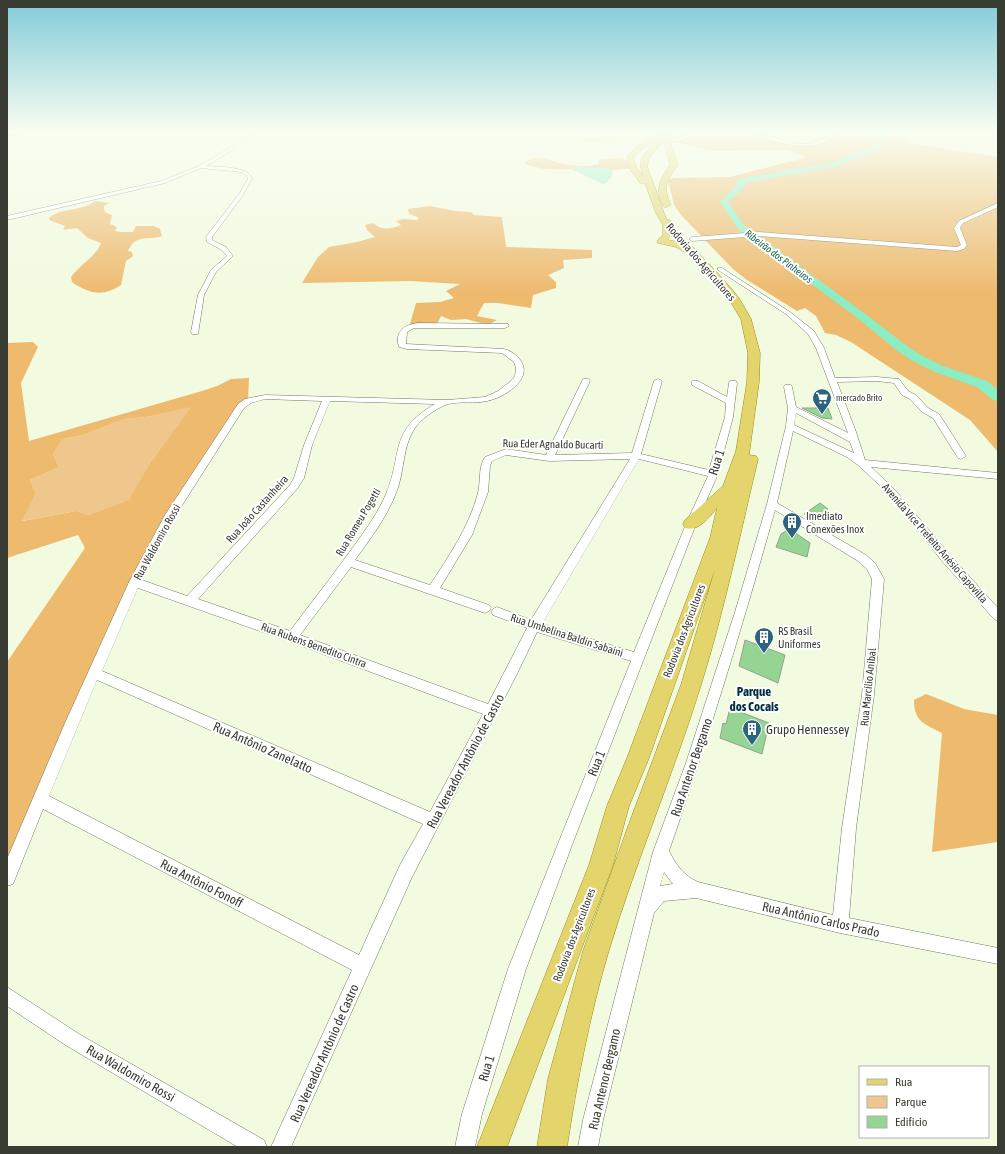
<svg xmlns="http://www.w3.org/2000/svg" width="1005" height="1154" viewBox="0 0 1005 1154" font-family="'Asap Condensed',sans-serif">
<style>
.green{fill:#efc78d}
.forest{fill:#edba6e;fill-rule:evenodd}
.water{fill:#8aedc4}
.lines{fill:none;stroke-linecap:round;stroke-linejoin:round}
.river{fill:#8aedc4;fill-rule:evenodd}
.building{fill:#96d493;stroke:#90a38f}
.street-casing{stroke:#737a62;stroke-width:1}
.primary-casing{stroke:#9c8c17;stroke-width:1}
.street{fill:#fff;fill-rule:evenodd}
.primary{fill:#e3d46b;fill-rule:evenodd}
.labels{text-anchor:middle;stroke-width:4;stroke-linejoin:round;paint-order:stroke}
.far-poi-label{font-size:9px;fill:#393c32;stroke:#fff;text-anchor:start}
.far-water-label{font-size:10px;font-style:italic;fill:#166349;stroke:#fff}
.street-label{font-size:11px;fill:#393c32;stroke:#fff}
.poi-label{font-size:11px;fill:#393c32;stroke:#fff;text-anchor:start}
.near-street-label{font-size:13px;fill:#393c32;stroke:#fff}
.quarter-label{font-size:13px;font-weight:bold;fill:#002f43;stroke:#fff}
.near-poi-label{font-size:13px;fill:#393c32;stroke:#fff;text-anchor:start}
</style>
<rect width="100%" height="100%" fill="#f2fadf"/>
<path class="green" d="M192 406 150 463 130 500 88 515 77 511 21 521 36 493 30 480 59 467 53 454 63 439 83 435 124 419 146 417Z"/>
<path class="forest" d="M588 133H620L618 137 611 138 621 140 584 141 589 136 586 134Z
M680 133H753L792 144 808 145 828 140 837 133H908L907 143 998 157V452L970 420 851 342 836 335 825 333 816 316 805 308 797 311 747 280 733 269 681 215 674 205 668 180 674 178 730 177 808 157 786 150 715 151 674 142Z
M618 158 624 159 633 166 634 168 614 170 544 169 527 165 525 163C534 152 553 162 564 164 575 166 588 167 599 164V160Z
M95 201 109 203 104 206C104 213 107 213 112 215L110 224 117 227 115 231 122 232H133L136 226H154L160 229 162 236C149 241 136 233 128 251L132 252 133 256 126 261 121 285C103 297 89 294 72 282L71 277C79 266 98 254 101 243L88 238 77 228 63 230 65 226 49 220V218C61 207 81 212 95 201Z
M430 206 455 211 471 212 474 215 502 217 506 247 592 250V258L563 260 564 268 548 275 556 282V288L533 295 531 308 498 303H484L477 316 497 320 488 325 466 319 451 320 441 316 437 324H410L416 303 440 302 454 298 446 291 460 284 410 281 302 283 318 257 329 247 357 242 375 237 367 230 365 225 373 223C382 231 391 229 401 225L396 221 403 219 418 220V217L409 214 408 209Z
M33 342 38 347 21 383 29 441 202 391 217 386 231 379 249 378 248 401 169 517 7 878V662L85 548 78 535 7 558V343ZM191 407 150 463 129 500 88 515 77 511 22 521 36 493 30 480 59 467 53 454 63 439 83 435 124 419 146 417Z
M926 694 964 709 998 715V842L932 852 942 733C925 724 914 722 914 700Z"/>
<path class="water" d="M576 167 607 168 612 170 613 174 607 182 603 184 573 170Z"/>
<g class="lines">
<path class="river" d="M881 133H887L883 144 878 151 838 166 745 183 743 189 728 202 745 226 868 316 903 343 919 354 943 366 987 381 998 390V401L993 400 977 387 935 372 911 360 895 349 860 320 739 230 720 202 736 186V183L739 179 833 162 872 147 877 143Z"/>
</g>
<path class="building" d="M802 408H828L832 419 822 418Z
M820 503 828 509 813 520 804 514Z
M786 531 794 532 810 543 807 557 776 547 781 534Z
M745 640 785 655 778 683 739 666Z
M730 708 769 723 762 754 720 738 723 723 726 724Z"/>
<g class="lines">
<g class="street-casing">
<path id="street" d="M23 133H29L7 139V137Z
M256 133H260L206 166C218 167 249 166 252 179L243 195 212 237V240L226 247 233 256 216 272 204 295 198 334H192L191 332 198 295 211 270 227 256 222 250 207 242 206 237 239 194 248 179 247 176 242 172 201 168 165 183 7 220V216L161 181 199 166Z
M692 133H697C689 138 675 144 666 140L679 138Z
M751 133C766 132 787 145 807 144 818 143 832 132 839 133 818 151 793 147 768 139 763 137 756 136 751 133Z
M998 203V207L963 223 960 228 967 245 964 249 957 251 759 236 692 241 689 239 692 237 759 232 957 247 961 245 954 228 959 221Z
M718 268H722L790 312 814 331 824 348 835 378 877 377 899 379 908 391 916 395 928 408 939 414 966 456 961 459 958 458 933 418 922 412 910 399 902 395 894 383 877 381 837 382 856 432 865 460 998 473V479L871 467 895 490 950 555 998 608V621L994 619 942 561 889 494 858 465 847 457 793 431 777 503 866 555 875 563 884 579 874 695 856 828 849 918 998 948V964L840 933 696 898 664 901 654 913 603 1120 598 1147H578L583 1120 653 852 686 763 735 612 767 504 786 426 788 408 784 387 785 385H791L792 387 796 407 848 433 816 348 808 334 786 314 718 270ZM796 413 850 442 854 453 794 425ZM775 510 858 561 867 569 872 579 862 695 842 828 833 915 698 882C684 876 676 865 669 851 708 739 743 625 775 510ZM664 872 673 884 660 886Z
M419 323 508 324 509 326 505 328H414L407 332 406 344 504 349C511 351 517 355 521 361 533 380 503 398 487 401 474 404 461 401 448 404 439 407 429 414 422 420 401 439 406 469 396 493 387 517 370 539 355 560L430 585C449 556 469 527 478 493 481 480 478 468 485 457L506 449 546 455 583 379H589L590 381 555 455 632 453 654 381 658 379 662 381 641 454 709 470 725 417 726 403 692 385V381H698L727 397 729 383 730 381H736L737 383 733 417 718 474 696 524 572 845 526 969 482 1114 475 1147H455L462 1114 508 969 631 661 537 632 517 674 412 877 291 1147H271L352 970 43 809 13 884 7 886V859L65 723 129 582 165 515 238 404 245 399 265 395 447 400 485 397 498 391 511 381 515 376 516 368 514 362 502 353 407 349 399 347C394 331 405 324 419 323ZM265 399 322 401 304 445 294 478 290 485 187 596 142 580 174 518 244 408 251 403ZM330 401 435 404C388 431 403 454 386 494 378 513 366 529 354 546 333 575 311 603 290 631L198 599 297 489 304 478 312 445ZM506 455 549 461 630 459 531 620 497 607 493 609 491 612 493 615 527 628 488 704 300 635 351 567 485 613 489 611 491 608 489 605 440 588 472 535 488 492 490 466 492 461ZM639 459 708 476 686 524 634 652 542 624ZM138 588 288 641 483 714 430 812 102 671ZM97 680 423 824 400 865 359 955 49 796Z
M7 987 79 1034 264 1140 267 1147H238L67 1046 7 1006Z"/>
</g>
<g class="primary-casing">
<path id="primary" d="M660 133H672L671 147 678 165C667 180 662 187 671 205L667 207H664C654 190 660 179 670 165L665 147 666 134 661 144 649 158 647 166 664 213 667 220H670L671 224 723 279 739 298 751 319 760 353 759 382 749 455 756 456 758 459C740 535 724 611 701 685 673 775 636 861 609 950 590 1014 577 1081 567 1147H537L548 1079 583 951 630 821 681 685 715 569 649 758 629 806 613 865 507 1147H477L589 865 607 806 627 758 710 538 717 508C709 517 699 532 685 528L683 524 685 520 723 486 736 451 747 382 748 353 741 319 730 301 717 283 690 255 676 247 658 243 657 241 663 235V225L656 213 645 183H640L630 169 627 158C631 149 643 144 651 137H655V139C650 145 637 152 633 158L637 169 643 176C634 151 653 153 660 133ZM671 234 679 242 668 240Z"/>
</g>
<use href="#street" class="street"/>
<use href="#primary" class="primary"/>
</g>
<linearGradient id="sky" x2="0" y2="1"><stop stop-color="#82cbda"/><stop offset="0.45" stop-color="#f9fdf1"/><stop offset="1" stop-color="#f9fdf1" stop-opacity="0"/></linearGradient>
<rect width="1005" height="294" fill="url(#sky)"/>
<defs>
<g id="supermarket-pin" transform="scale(1)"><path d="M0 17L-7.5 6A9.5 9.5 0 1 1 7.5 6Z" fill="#2c637e" stroke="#fff"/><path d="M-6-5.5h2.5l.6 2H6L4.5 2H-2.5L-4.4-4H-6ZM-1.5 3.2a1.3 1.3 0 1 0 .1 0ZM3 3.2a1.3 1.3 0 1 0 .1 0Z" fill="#fff"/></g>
<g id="building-pin" transform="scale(1)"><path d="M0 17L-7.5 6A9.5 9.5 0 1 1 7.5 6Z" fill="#2c637e" stroke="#fff"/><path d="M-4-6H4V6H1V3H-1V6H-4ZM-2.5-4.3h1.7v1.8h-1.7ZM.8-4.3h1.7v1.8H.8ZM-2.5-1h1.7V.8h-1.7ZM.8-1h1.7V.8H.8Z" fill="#fff"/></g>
</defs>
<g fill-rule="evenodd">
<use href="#supermarket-pin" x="822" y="398"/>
<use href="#building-pin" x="792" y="522"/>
<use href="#building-pin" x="764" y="637"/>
<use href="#building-pin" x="752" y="729"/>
</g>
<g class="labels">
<g class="far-poi-label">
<text x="836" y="401">mercado Brito</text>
</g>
<g class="far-water-label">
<text transform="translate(779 256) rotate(37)" y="4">Ribeirão dos Pinheiros</text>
</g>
<g class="street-label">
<text transform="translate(701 262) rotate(49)" y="4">Rodovia dos Agricultores</text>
<text transform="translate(553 444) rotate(1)" y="4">Rua Eder Agnaldo Bucarti</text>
<text transform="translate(257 509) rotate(-48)" y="4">Rua João Castanheira</text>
<text transform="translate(358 522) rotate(-59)" y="4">Rua Romeu Pogetti</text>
<text transform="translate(157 542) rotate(-61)" y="4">Rua Waldomiro Rossi</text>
<text transform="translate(935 543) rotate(49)" y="4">Avenida Vice Prefeito Anésio Capovilla</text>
<text transform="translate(684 631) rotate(-69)" y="4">Rodovia dos Agricultores</text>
<text transform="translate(567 635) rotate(18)" y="4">Rua Umbelina Baldin Sabaini</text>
<text transform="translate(314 645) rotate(20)" y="4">Rua Rubens Benedito Cintra</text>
<text transform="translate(868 687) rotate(-84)" y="4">Rua Marcílio Aníbal</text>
<text transform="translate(574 935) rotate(-69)" y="4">Rodovia dos Agricultores</text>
</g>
<g class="poi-label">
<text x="806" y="520">Imediato<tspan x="806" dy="13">Conexões Inox</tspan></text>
<text x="778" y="635">RS Brasil<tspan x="778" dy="13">Uniformes</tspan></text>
</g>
<g class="near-street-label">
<text transform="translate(716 462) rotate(-72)" y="5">Rua 1</text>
<text transform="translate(263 747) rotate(24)" y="5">Rua Antônio Zanelatto</text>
<text transform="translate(465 761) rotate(-62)" y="5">Rua Vereador Antônio de Castro</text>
<text transform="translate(596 763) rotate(-68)" y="5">Rua 1</text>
<text transform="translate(691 767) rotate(-71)" y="5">Rua Antenor Bergamo</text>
<text transform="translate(202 883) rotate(27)" y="5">Rua Antônio Fonoff</text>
<text transform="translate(821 919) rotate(13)" y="5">Rua Antônio Carlos Prado</text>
<text transform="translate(324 1053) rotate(-66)" y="5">Rua Vereador Antônio de Castro</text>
<text transform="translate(486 1068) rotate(-73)" y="5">Rua 1</text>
<text transform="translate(131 1073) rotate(30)" y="5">Rua Waldomiro Rossi</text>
<text transform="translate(604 1079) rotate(-77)" y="5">Rua Antenor Bergamo</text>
</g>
<g class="quarter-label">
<text x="754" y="696">Parque<tspan x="754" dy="15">dos Cocais</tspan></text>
</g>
<g class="near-poi-label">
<text x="766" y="734">Grupo Hennessey</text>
</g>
</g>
<rect width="1005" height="1154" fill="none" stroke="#393c32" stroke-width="16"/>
<rect x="859" y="1066" width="130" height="72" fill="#ffffff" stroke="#b0b1ad"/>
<rect x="867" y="1079" width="20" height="6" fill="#e3d46b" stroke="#b0b1ad"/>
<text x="895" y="1086" font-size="12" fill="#393c32">Rua</text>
<rect x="867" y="1096" width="20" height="12" fill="#efc78d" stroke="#b0b1ad"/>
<text x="895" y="1106" font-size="12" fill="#393c32">Parque</text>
<rect x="867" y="1116" width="20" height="12" fill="#96d493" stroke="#b0b1ad"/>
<text x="895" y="1126" font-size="12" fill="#393c32">Edifício</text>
</svg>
